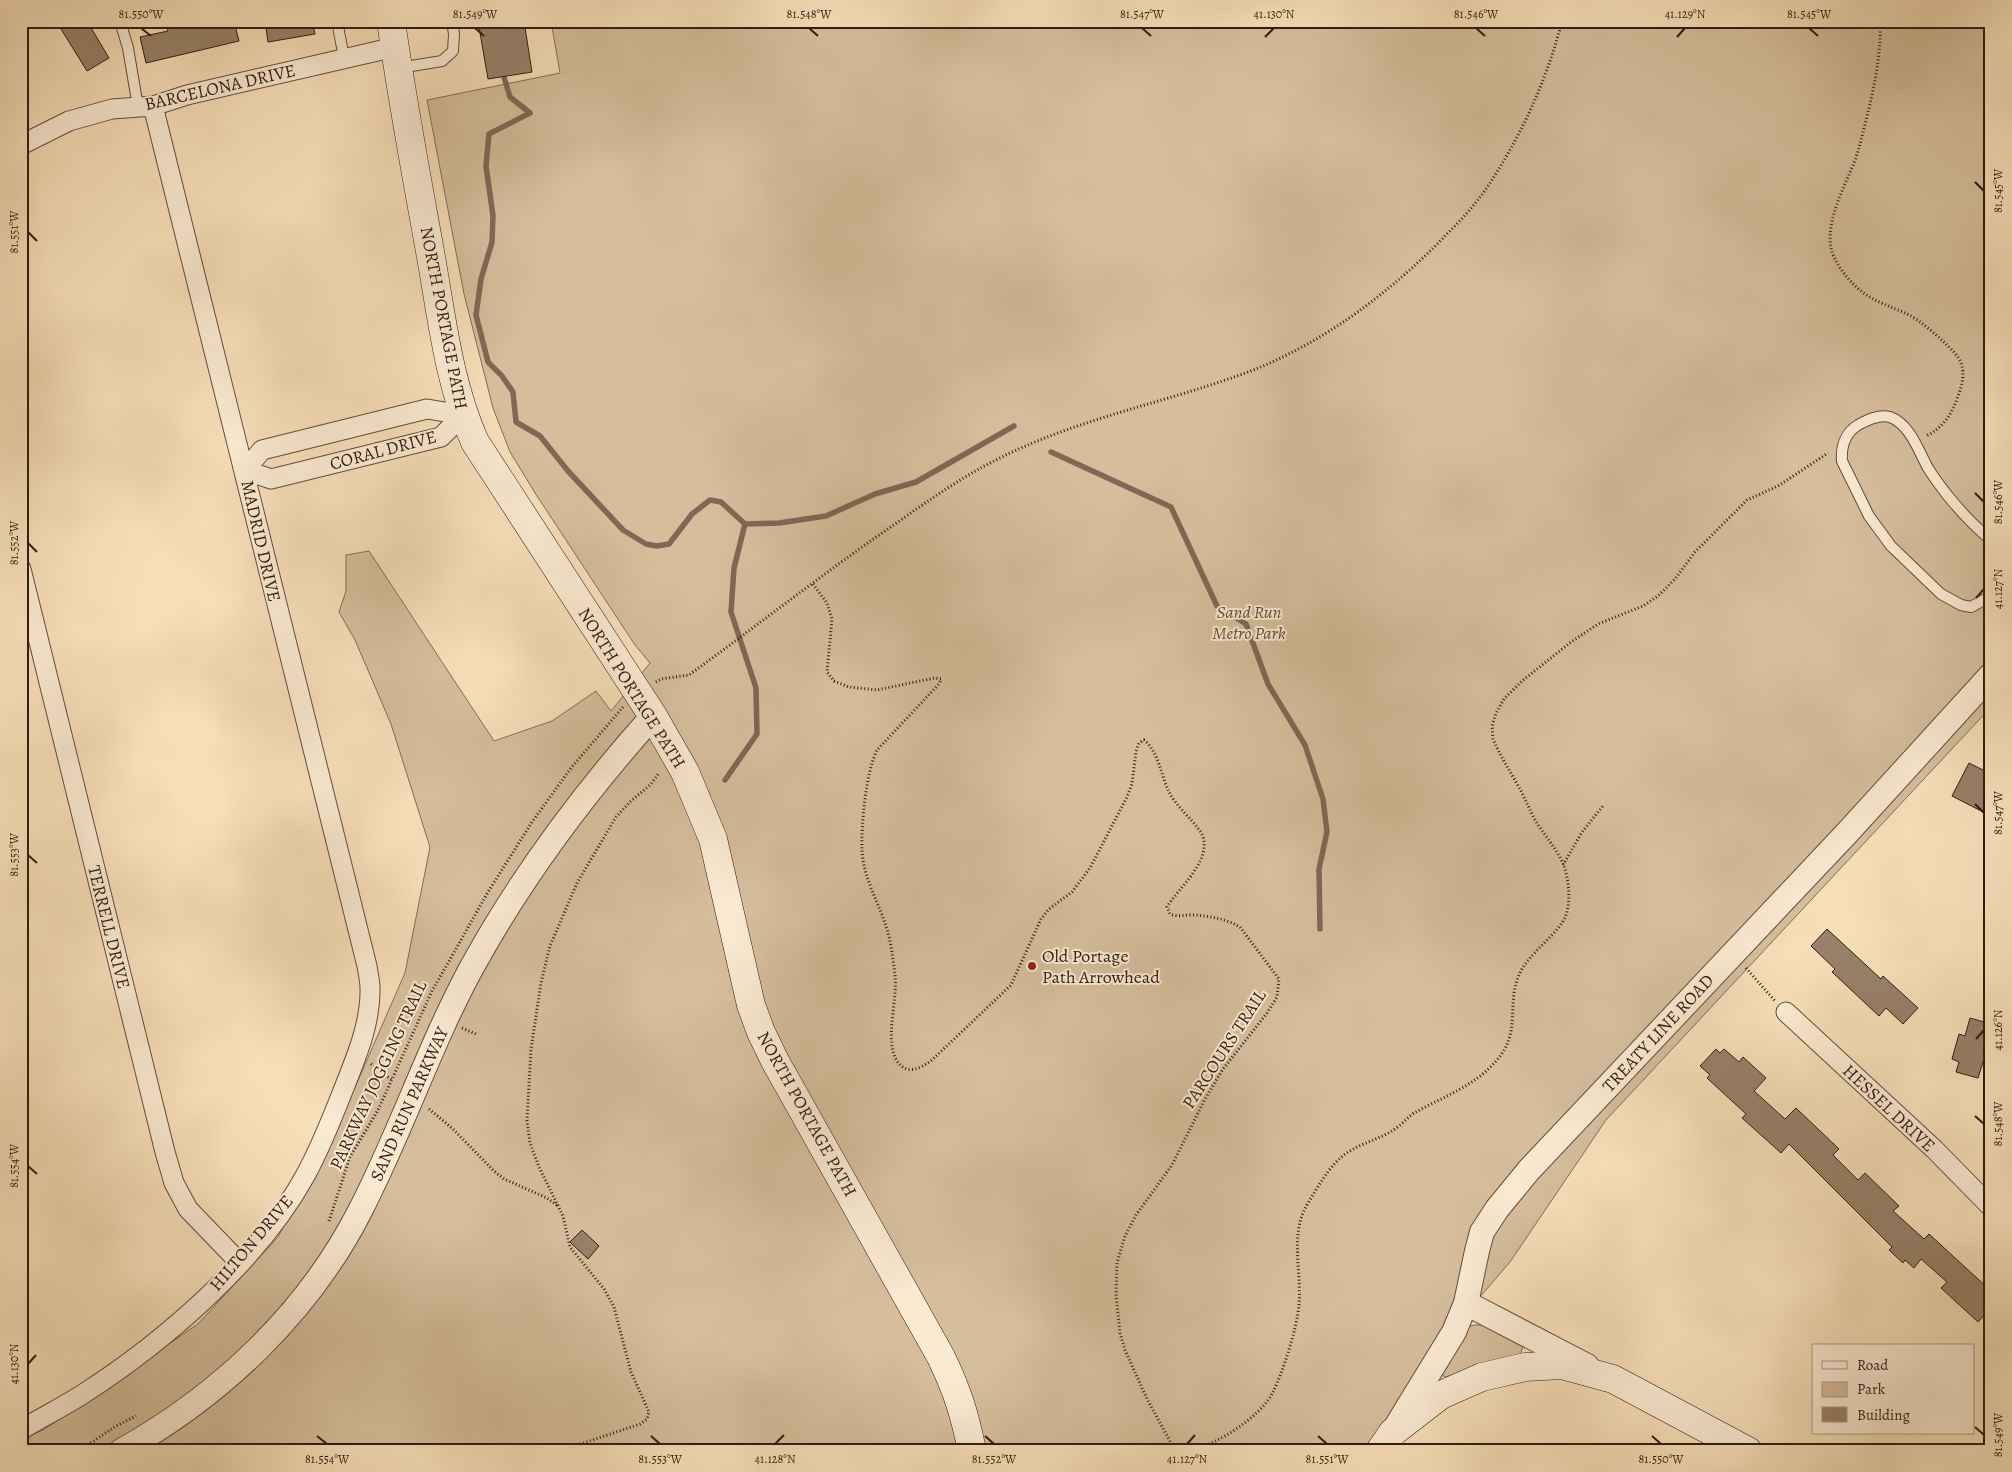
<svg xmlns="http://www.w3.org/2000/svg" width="2012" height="1472" viewBox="0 0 2012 1472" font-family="Alegreya,serif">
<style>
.green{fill:#d6be9d;stroke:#846c58}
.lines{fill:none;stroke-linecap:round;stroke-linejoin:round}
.stream{stroke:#806855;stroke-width:5.5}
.building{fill:#988169;stroke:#321b12}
.service-casing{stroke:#634c3c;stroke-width:12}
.minor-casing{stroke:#634c3c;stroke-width:21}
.tertiary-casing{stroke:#634c3c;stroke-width:26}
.secondary-casing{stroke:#321b12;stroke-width:29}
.path{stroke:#321b12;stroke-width:3;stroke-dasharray:1 2.5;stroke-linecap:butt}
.service{stroke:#faead2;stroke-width:10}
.minor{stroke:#faead2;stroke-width:19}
.tertiary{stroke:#faead2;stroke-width:24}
.secondary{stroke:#faead2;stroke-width:28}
.ticks{fill:none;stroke:#321b12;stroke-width:2}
.poi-dot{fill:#8f2418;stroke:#faead2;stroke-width:2}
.labels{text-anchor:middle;stroke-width:4;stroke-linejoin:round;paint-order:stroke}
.street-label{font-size:18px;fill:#321b12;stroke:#faead2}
.park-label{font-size:18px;font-style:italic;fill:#634c3c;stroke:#faead2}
.poi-label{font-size:18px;fill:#321b12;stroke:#faead2;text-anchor:start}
.neatline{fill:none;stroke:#321b12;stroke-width:2}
.ticks-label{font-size:12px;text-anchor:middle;fill:#321b12}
</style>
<rect width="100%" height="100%" fill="#f7dfba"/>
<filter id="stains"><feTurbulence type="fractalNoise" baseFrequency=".004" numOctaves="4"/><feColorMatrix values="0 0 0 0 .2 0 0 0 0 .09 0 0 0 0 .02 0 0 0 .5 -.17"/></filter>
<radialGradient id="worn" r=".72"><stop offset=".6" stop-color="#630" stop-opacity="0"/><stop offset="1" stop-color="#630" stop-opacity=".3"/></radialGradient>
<path class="green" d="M551 21H1991V707L1606 1120 1510 1262 1449 1333 1380 1451H21V1439L43 1430 198 1324 278 1237 342 1117 405 973 430 847 391 724 355 640 339 612 346 591V555L369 551 494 741 552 721 596 691 611 711 650 663 635 645 537 496 510 452 493 408 464 294 427 100 560 73Z
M1475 1325H1488L1523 1346 1520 1356 1446 1377 1441 1375 1467 1327Z"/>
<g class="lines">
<path class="stream" d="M504 77 510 97 530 113 489 134 486 166 493 216 492 242 481 279 476 315 488 362 502 376 513 392 516 422 540 436 568 471 623 530 646 544 657 546 669 544 692 514 710 500 721 502 745 524 779 523 826 516 875 494 916 482 1014 426
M1051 452 1171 507 1217 606 1246 624 1268 684 1305 745 1323 799 1327 832 1319 869 1320 929
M725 780 757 734 756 688 731 612 734 568 745 524"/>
</g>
<path class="building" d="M56 21H87L109 58 87 71Z
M207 21H234L239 41 146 63 140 37 168 31 167 28 194 22V24Z
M265 21H312L315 34 268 42Z
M478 21H524L532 72 488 79Z
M1969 763 1991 774V803L1985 813 1952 796Z
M1827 929 1881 979 1883 976 1918 1008 1903 1024 1886 1008 1879 1016 1832 972 1835 969 1811 946Z
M1970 1018 1991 1024V1037L1978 1078 1956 1072 1959 1062 1952 1059 1959 1034 1965 1036Z
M1716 1049 1720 1053 1724 1049 1739 1062 1743 1057 1766 1078 1754 1091 1785 1119 1796 1108 1839 1149 1833 1155 1858 1180 1865 1173 1899 1206 1893 1211 1924 1239 1929 1234 1991 1291V1308L1978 1322 1941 1288 1947 1282 1921 1259 1914 1268 1905 1260 1903 1263 1889 1250 1892 1247 1789 1144 1781 1153 1742 1118 1746 1114 1707 1078 1710 1075 1700 1066Z
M582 1230 599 1246 588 1259 570 1242Z"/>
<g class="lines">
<g class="service-casing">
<path id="service" d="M120 21 128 48 138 107
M337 21 344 58
M399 68 442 61 453 51 454 34 452 21
M1991 540C1975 527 1961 512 1948 496 1941 487 1934 478 1928 468 1919 452 1910 424 1890 417 1879 414 1867 420 1858 425 1845 433 1841 447 1842 461L1869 516 1891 546 1941 594 1961 605 1971 607 1991 596"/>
</g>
<g class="minor-casing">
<path id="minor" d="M21 145 69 121 112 109 153 106 187 95 395 47
M245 470 271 479 441 437 463 415
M245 470 262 450 427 409 463 415
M21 569 165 1152 174 1183 188 1209 240 1263
M1786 1012 1934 1149 1991 1207
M21 1430C42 1417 63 1407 83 1394 164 1342 258 1261 305 1176 320 1149 331 1121 342 1093 355 1060 371 1024 370 988 370 981 368 973 367 966L153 106"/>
</g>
<g class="tertiary-casing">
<path id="tertiary" d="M1466 1303 1587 1366
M1397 1425 1454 1332 1466 1303 1477 1251 1482 1232 1497 1209 1529 1170 1847 833 1991 675
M121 1451C220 1396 308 1313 360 1211 401 1132 429 1046 472 967 522 876 584 793 653 716"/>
</g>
<g class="secondary-casing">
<path id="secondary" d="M391 21C402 100 417 179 431 257 442 319 449 384 475 442L653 716 685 772 713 839 751 1005 761 1032 775 1061 941 1357C957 1390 965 1415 972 1451
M1380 1451 1393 1432 1441 1395 1482 1377 1525 1367 1562 1365 1613 1379 1748 1451"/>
</g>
<path class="path" d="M1880 21C1882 63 1869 108 1859 148 1850 181 1818 226 1835 259 1842 273 1855 288 1868 296 1881 304 1895 308 1909 315 1922 322 1934 333 1945 343 1951 349 1958 355 1961 363 1965 374 1962 386 1958 396 1952 414 1943 428 1926 436
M813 584 827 603 832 619 827 672 834 681 849 687 877 690 934 678 941 679 939 684 877 750C866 772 861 825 862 850 863 877 878 901 886 926 891 941 893 959 895 975 898 999 884 1041 897 1061 907 1076 921 1068 932 1060L1011 985 1041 919 1049 909 1072 892 1090 868 1127 797 1132 784 1136 751 1139 743 1144 740C1159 752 1161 776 1169 792 1176 806 1191 818 1200 831 1217 857 1178 888 1167 907L1170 914C1178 917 1185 915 1193 915 1210 916 1226 919 1240 927L1279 979 1277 997 1267 1013 1223 1069 1204 1101 1172 1165 1136 1215 1125 1236 1117 1263 1116 1294 1120 1333 1125 1350 1147 1399 1171 1443 1178 1450 1184 1451
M656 682 661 679 689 675C758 625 825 572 895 524 928 501 960 478 996 460 1075 419 1165 403 1248 372 1324 343 1391 292 1447 234 1462 219 1476 204 1488 186 1521 136 1547 80 1562 21
M1563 865 1582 832 1603 806
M1746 968 1775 1001
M462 1028 476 1034
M371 1064 392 1080
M429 1109 453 1129 494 1171 504 1179 547 1198 558 1206
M329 1221 350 1157 378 1110 432 991 448 963 488 892 532 822 571 768 623 707
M79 1451 116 1426 136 1416
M560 1451 640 1424 647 1419 649 1412 631 1372 614 1307 604 1289 570 1247 563 1216 539 1167 530 1143 527 1121 531 1049 541 983 550 946 577 883 616 817 630 802 651 784 659 773
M1189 1451C1216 1445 1261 1417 1273 1392 1283 1372 1297 1328 1299 1305 1302 1273 1289 1233 1308 1203 1320 1184 1331 1162 1350 1151 1365 1142 1382 1138 1395 1129 1403 1124 1408 1116 1416 1112 1443 1097 1476 1085 1496 1061 1522 1033 1506 1004 1519 975 1528 953 1560 933 1566 915 1571 900 1569 881 1564 866 1558 850 1544 835 1535 820 1530 810 1526 801 1521 791 1512 774 1501 758 1493 739L1492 726 1496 713 1504 699 1522 681 1571 642 1598 624 1643 606 1658 596 1675 579 1695 552 1747 500 1778 486 1828 453"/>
<use href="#service" class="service"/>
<use href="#minor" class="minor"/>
<use href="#tertiary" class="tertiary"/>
<use href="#secondary" class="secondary"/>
</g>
<path class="ticks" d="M141 28 151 36M475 28 484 36M809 28 818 36M1142 28 1151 36M1476 28 1485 36M1809 28 1818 36M1265 37 1274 28M1677 37 1685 28M1975 182 1984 191M28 232 37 241M1975 493 1984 502M28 543 37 552M1976 598 1984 589M1975 804 1984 813M28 855 37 863M1976 1039 1984 1030M1975 1116 1984 1124M28 1166 37 1174M28 1364 36 1355M1975 1427 1984 1435M317 1436 327 1444M651 1436 660 1444M985 1436 994 1444M1318 1436 1327 1444M1652 1436 1661 1444M775 1444 784 1435M1187 1444 1195 1435"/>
<circle class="poi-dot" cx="1032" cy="966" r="5"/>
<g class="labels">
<g class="street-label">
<text transform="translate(220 87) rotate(-13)" y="6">BARCELONA DRIVE</text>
<text transform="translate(444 318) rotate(79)" y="6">NORTH PORTAGE PATH</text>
<text transform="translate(383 450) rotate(-15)" y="6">CORAL DRIVE</text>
<text transform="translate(261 541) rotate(77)" y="6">MADRID DRIVE</text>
<text transform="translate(632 688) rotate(58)" y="6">NORTH PORTAGE PATH</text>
<text transform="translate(109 927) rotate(76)" y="6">TERRELL DRIVE</text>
<text transform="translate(1658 1033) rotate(-47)" y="6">TREATY LINE ROAD</text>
<text transform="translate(1224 1049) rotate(-57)" y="6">PARCOURS TRAIL</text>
<text transform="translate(378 1075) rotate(-65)" y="6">PARKWAY JOGGING TRAIL</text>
<text transform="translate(409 1104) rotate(-66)" y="6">SAND RUN PARKWAY</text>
<text transform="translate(1889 1108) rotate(43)" y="6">HESSEL DRIVE</text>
<text transform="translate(807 1114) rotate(61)" y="6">NORTH PORTAGE PATH</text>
<text transform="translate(251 1243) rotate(-50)" y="6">HILTON DRIVE</text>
</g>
<g class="park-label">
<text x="1249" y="618">Sand Run<tspan x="1249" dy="21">Metro Park</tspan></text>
</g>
<g class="poi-label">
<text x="1042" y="962">Old Portage<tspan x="1042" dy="21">Path Arrowhead</tspan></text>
</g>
</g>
<rect width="2012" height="1472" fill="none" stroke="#f7dfba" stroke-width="55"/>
<rect x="1812" y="1344" width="162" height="90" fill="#faead2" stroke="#aa9785"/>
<rect x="1822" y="1361" width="25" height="8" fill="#faead2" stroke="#aa9785"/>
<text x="1857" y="1370" font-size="15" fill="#321b12">Road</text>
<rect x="1822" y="1382" width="25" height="15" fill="#d6be9d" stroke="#aa9785"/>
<text x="1857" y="1394" font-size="15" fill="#321b12">Park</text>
<rect x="1822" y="1407" width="25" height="15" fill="#988169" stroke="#aa9785"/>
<text x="1857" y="1420" font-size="15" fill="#321b12">Building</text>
<rect x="28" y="28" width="1956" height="1416" class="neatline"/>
<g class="ticks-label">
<text x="141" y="18">81.550°W</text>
<text x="475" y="18">81.549°W</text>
<text x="809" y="18">81.548°W</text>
<text x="1142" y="18">81.547°W</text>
<text x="1274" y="18">41.130°N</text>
<text x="1476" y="18">81.546°W</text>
<text x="1685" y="18">41.129°N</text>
<text x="1809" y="18">81.545°W</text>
<text transform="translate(1998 191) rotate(-90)" y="4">81.545°W</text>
<text transform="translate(14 232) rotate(-90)" y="4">81.551°W</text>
<text transform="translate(1998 502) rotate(-90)" y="4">81.546°W</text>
<text transform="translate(14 543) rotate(-90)" y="4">81.552°W</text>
<text transform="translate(1998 589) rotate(-90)" y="4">41.127°N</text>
<text transform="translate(1998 813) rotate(-90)" y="4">81.547°W</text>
<text transform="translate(14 855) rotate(-90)" y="4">81.553°W</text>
<text transform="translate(1998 1030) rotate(-90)" y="4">41.126°N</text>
<text transform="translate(1998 1124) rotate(-90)" y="4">81.548°W</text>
<text transform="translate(14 1166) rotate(-90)" y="4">81.554°W</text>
<text transform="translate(14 1364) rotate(-90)" y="4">41.130°N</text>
<text transform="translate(1998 1435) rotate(-90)" y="4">81.549°W</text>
<text x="327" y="1463">81.554°W</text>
<text x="660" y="1463">81.553°W</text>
<text x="775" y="1463">41.128°N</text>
<text x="994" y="1463">81.552°W</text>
<text x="1187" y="1463">41.127°N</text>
<text x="1327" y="1463">81.551°W</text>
<text x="1661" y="1463">81.550°W</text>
</g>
<rect width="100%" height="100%" filter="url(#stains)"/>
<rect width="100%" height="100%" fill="url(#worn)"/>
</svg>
